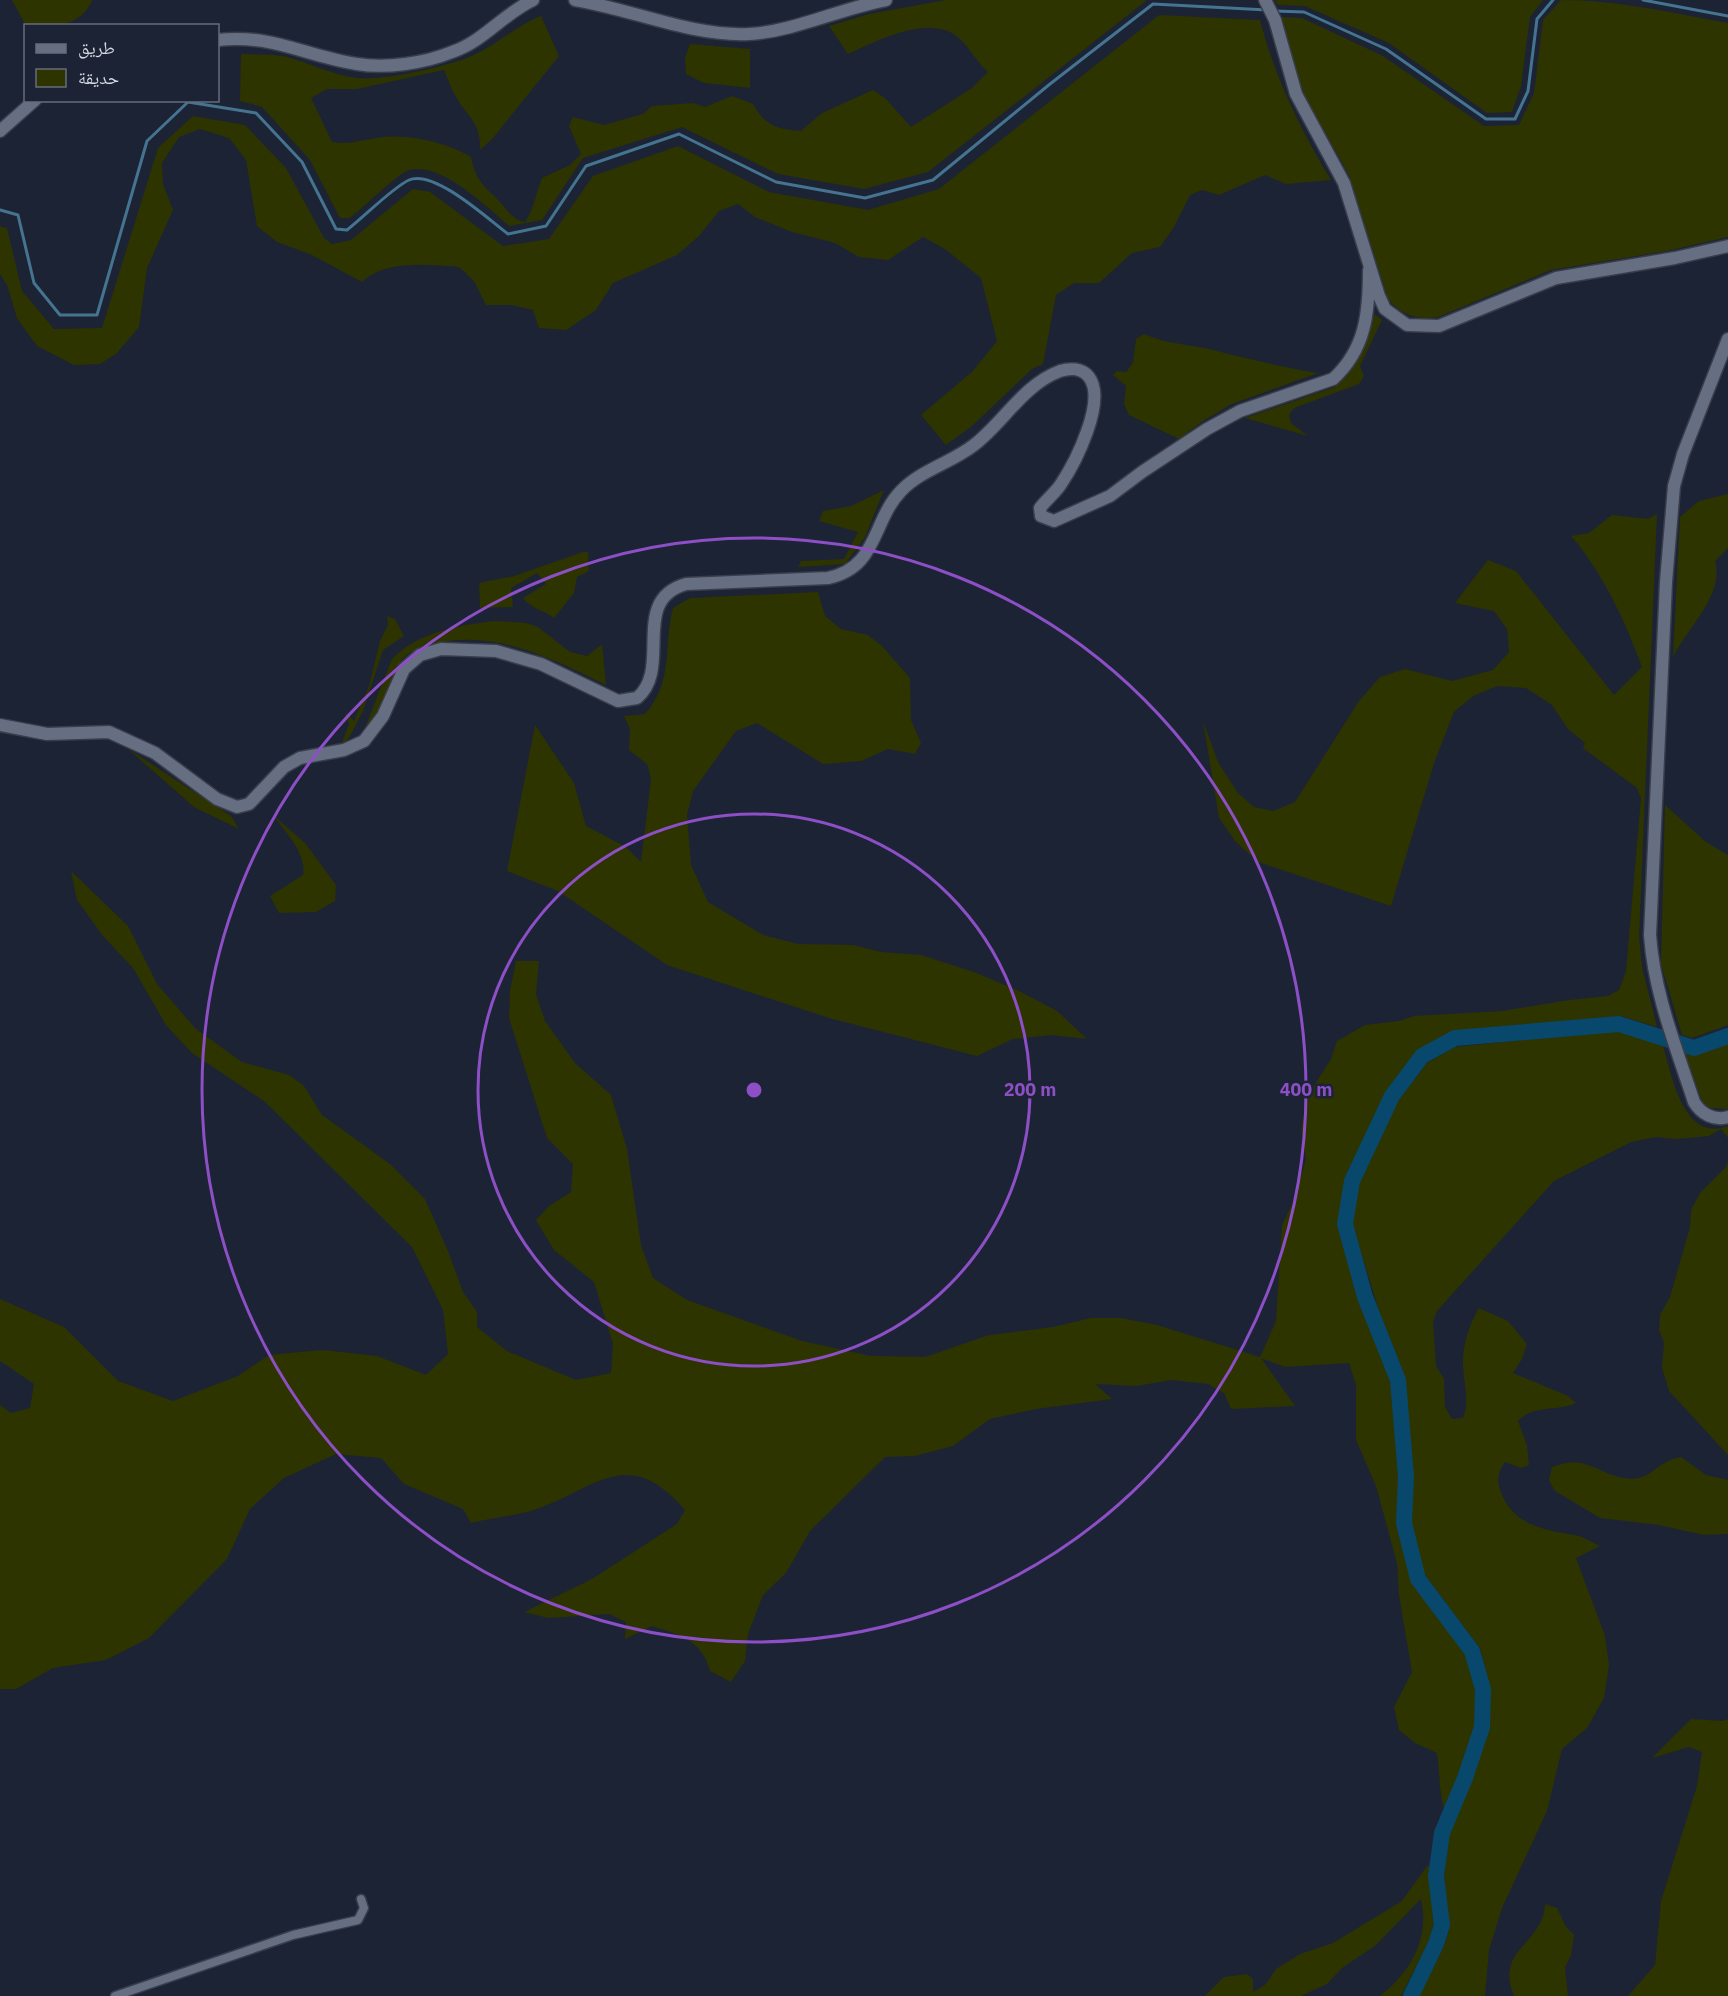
<svg xmlns="http://www.w3.org/2000/svg" width="1728" height="1996" viewBox="0 0 1728 1996" font-family="'IBM Plex Sans','Noto Naskh Arabic',sans-serif">
<style>
.green{fill:#2d3400}
.lines{fill:none;stroke-linecap:round;stroke-linejoin:round}
.stream{stroke:#447490;stroke-width:3}
.river{stroke:#07486c;stroke-width:16}
.street-casing{stroke:#383d4b;stroke-width:11}
.secondary-casing{stroke:#383d4b;stroke-width:15}
.street{stroke:#666e82;stroke-width:8}
.secondary{stroke:#666e82;stroke-width:12}
.ring{fill:none;stroke:#8d4fc6;stroke-width:3}
.centre{fill:#8d4fc6;stroke:#1c2334;stroke-width:3}
.ring-label{font-size:18px;text-anchor:middle;font-weight:bold;fill:#8d4fc6;stroke:#1c2334;stroke-width:5;stroke-linejoin:round;paint-order:stroke}
</style>
<rect width="100%" height="100%" fill="#1c2334"/>
<path class="green" d="M12 0H92V1C78 29 53 26 26 26Z
M946 0H1147L928 172 864 189 778 174 682 127 583 158 542 220 509 226C487 207 438 159 407 171 393 178 364 207 350 218H340L310 160 262 107 240 101 241 54C255 55 270 54 283 56 308 62 331 75 358 78 384 81 449 66 474 55 498 44 517 25 541 16L559 56 493 138 480 150C481 122 468 118 456 97 451 89 448 79 444 70L357 89H327L311 98 332 142C349 145 361 140 377 138 408 133 445 142 471 157 476 182 484 185 499 201 509 211 511 219 525 222 534 210 536 192 542 178L570 165 581 154 569 126 573 117 604 125 643 114 652 106 693 103 705 107 732 96 753 104C765 126 777 129 801 131L822 113 873 90 886 99 911 127 972 88 988 72C977 62 971 50 961 40 933 11 877 41 848 54L829 26 869 14Z
M1275 0H1543L1530 17 1521 86 1512 112 1487 113 1389 43 1305 6 1278 5Z
M1561 0C1618 0 1673 13 1728 23V237L1667 251 1551 270 1438 317C1418 320 1402 316 1388 299L1349 175 1303 93 1280 17 1302 18 1383 56 1484 126 1519 125 1534 93 1543 20Z
M1159 15 1260 20C1275 77 1300 129 1331 180L1286 184 1265 175 1219 195 1202 190 1190 195 1174 227 1160 247 1132 253 1099 283H1074L1056 295 1043 364 1032 369 972 426 946 445 921 415 973 371 997 341 981 278 945 249 923 237 888 260 859 257 835 243 792 232 755 217 738 204 719 211 699 236 677 255 613 283 596 310 566 330 539 328 533 310 512 305H486L474 281 459 267C429 265 386 259 362 282L312 255 277 242 257 226 246 160 229 138 200 129 179 137 162 163 163 184 173 210 147 268 139 327 116 354 100 364 74 365 37 346 17 318 7 285 0 274V226L7 228 22 291 54 329 102 328 158 148 193 116 245 125 286 168 324 238 332 244 351 240 413 189 430 192 503 246 549 239 593 176 678 146 769 192 868 210 939 189Z
M690 44 750 49V88L704 83 686 74 685 58Z
M1375 314 1382 320 1360 366 1364 376 1359 384 1294 408 1289 415 1291 423 1308 436 1245 418 1335 387 1358 359Z
M1144 334C1167 344 1189 344 1213 350 1248 359 1282 367 1318 373L1232 404 1203 421 1179 439 1129 415 1124 404 1126 386 1113 375 1117 371 1126 372 1133 363 1136 339Z
M884 490 865 537 845 564 798 567 801 561 844 559 858 532 819 521 823 511 851 506Z
M1728 494V548L1715 561C1725 594 1687 629 1673 657L1680 517 1699 501Z
M1657 514 1639 936 1642 967 1657 1027 1621 1016 1454 1032 1418 1050 1386 1092 1346 1179 1338 1225 1359 1299 1392 1381 1400 1477 1397 1524 1412 1581 1466 1654 1477 1689V1726L1461 1775 1445 1810C1439 1798 1440 1770 1437 1753L1415 1743 1399 1730 1394 1707 1412 1672 1399 1595 1397 1563 1376 1486 1356 1440V1385L1349 1363 1285 1367 1261 1358 1295 1406 1231 1409 1224 1393 1208 1384 1171 1380 1137 1386 1095 1384 1112 1399 1036 1409 990 1419 953 1446 915 1456 885 1457 810 1531 786 1573 763 1595 748 1634 745 1661 731 1682 710 1671C702 1640 680 1635 652 1626L625 1639 626 1622 609 1614 548 1618 524 1612 592 1579 677 1524 685 1510C627 1443 596 1489 534 1510 514 1516 492 1518 471 1523L463 1509 404 1484 381 1458 336 1454 284 1478 250 1509 227 1559 149 1638 106 1660 53 1668 16 1689H0V1405L11 1413 30 1408 34 1384 0 1361V1299L64 1327 118 1381 173 1401 238 1376 269 1355 322 1350 377 1356 426 1375 448 1354 443 1310 412 1247 264 1101 192 1053 166 1025 133 968 103 936 77 900 71 871 128 926 157 984 196 1029 242 1062 289 1075 304 1086 322 1115 390 1164 425 1199 448 1251 463 1292 477 1312V1327L507 1351 576 1380 611 1373 613 1344 594 1282 554 1250 536 1220 549 1206 571 1192 573 1164 547 1138 509 1018 510 991 516 961H539L536 994 545 1021 575 1063 611 1095 627 1149 641 1245 653 1278 687 1300 802 1341 871 1356 925 1357 989 1335 1053 1327 1091 1318H1121L1157 1325 1260 1357 1276 1321 1282 1225 1294 1200 1306 1159 1301 1129 1306 1105 1312 1089 1331 1059 1337 1041 1365 1025 1399 1021 1414 1016 1502 1011 1569 1000 1608 996 1619 990 1626 971 1641 798 1637 788 1583 748 1585 743 1568 729 1552 705 1526 688 1497 686 1473 696 1454 712 1434 763 1391 906 1258 862 1235 841 1219 818 1203 721 1218 762 1238 793 1254 807 1273 811 1295 802 1359 701 1380 677 1405 669 1452 681 1493 670 1509 652 1507 629 1494 611 1455 603 1488 560 1516 571 1614 695 1642 667C1625 621 1603 573 1571 536L1589 533 1612 515 1648 519Z
M583 552H588L589 571 577 577 574 593 554 618C543 610 532 609 523 598L546 584 537 573 511 588 513 607 480 608 479 583 514 576Z
M818 592 825 616 841 629 868 635 882 646 910 678 911 720 921 743 915 754 888 749 861 761 823 764 757 723 736 731 693 791 687 815 691 865 708 902 763 935 798 944 853 945 881 952 921 955 974 972 1019 991 1057 1011 1087 1039 1052 1035 1013 1039 977 1056 829 1018 667 965 558 891 507 871 535 725 574 783 586 826 626 847 641 862 651 779 647 764 629 750 630 729 624 716 645 714C674 682 663 646 673 608L690 598Z
M387 616 395 619 404 636 383 650 363 711 349 738 341 745 349 724 345 712 354 721 369 686 380 641 388 625Z
M495 621 526 623 538 627 570 652 587 656 602 644 606 685C553 659 489 626 428 646 418 649 407 652 401 661 393 672 390 687 385 699 379 712 372 722 363 733L392 659C418 632 459 625 495 621Z
M127 748 231 816 239 829 194 807Z
M1665 805 1706 842 1728 855V1025L1692 1038 1682 1035 1661 964Z
M273 815 305 843 336 885 335 901 316 912 279 913 270 896 303 875C307 853 285 832 273 815Z
M1617 1030 1663 1046C1672 1075 1683 1143 1728 1126V1138L1721 1129 1709 1136 1678 1139 1656 1137 1631 1142 1554 1181 1437 1311 1433 1322 1436 1366 1444 1379 1445 1407 1452 1419 1463 1418C1470 1401 1464 1385 1463 1367 1462 1346 1469 1325 1479 1308L1508 1321 1527 1344 1522 1359 1513 1373 1568 1396 1576 1403C1556 1412 1535 1404 1518 1421L1527 1445 1529 1465 1521 1468 1505 1462C1498 1471 1496 1481 1501 1492 1512 1524 1543 1530 1574 1535 1582 1536 1592 1542 1600 1546L1576 1558 1605 1636 1609 1665 1604 1698 1587 1728 1562 1749 1547 1811 1502 1908 1489 1950 1485 1996H1419L1444 1946 1449 1929 1444 1877 1449 1834 1473 1777 1489 1728 1490 1687 1480 1648 1424 1574 1410 1521 1412 1478 1405 1376 1380 1314 1352 1223 1359 1183 1397 1102 1427 1063 1455 1047Z
M1728 1044V1109L1711 1108 1703 1104 1684 1051 1696 1055Z
M1728 1162V1455L1669 1391 1662 1368 1664 1343 1659 1330 1660 1315 1670 1297 1690 1227 1691 1210 1700 1193 1726 1167Z
M1681 1457 1706 1475 1728 1480V1534L1704 1535 1659 1525 1600 1518 1555 1491 1549 1480 1552 1467C1561 1464 1570 1461 1580 1463 1598 1466 1616 1482 1639 1478 1653 1475 1661 1460 1681 1457Z
M1691 1719 1723 1721 1728 1719V1996H1628L1655 1965 1661 1901 1697 1786 1702 1752 1689 1747 1652 1758Z
M1427 1866H1432L1434 1922 1430 1939 1401 1996H1380C1411 1972 1430 1938 1421 1899L1376 1945 1342 1968 1327 1984 1301 1996H1205L1224 1977 1247 1974 1253 1979V1992L1265 1985 1276 1969 1300 1954 1333 1943 1402 1901Z
M1545 1904 1557 1908 1566 1927 1574 1935 1571 1955 1565 1968 1568 1996H1514C1494 1949 1543 1945 1545 1904Z"/>
<g class="lines">
<path class="stream" d="M1643 0 1728 16
M1274 11 1304 12 1386 49 1486 119H1515L1528 91 1537 19 1553 0
M0 210 18 215 34 283 60 315H97L147 141 188 102 256 113 302 162 336 229 347 230C364 217 392 188 409 180 434 169 488 219 508 234L546 226 586 166 679 134 776 182 865 198 933 180 1050 84 1153 4 1267 10"/>
<path class="river" d="M1411 1996 1436 1944 1442 1925 1436 1876 1442 1833 1465 1778 1482 1727 1483 1689 1472 1651 1418 1579 1404 1523 1406 1477 1398 1380 1365 1297 1345 1224 1352 1181 1392 1096 1422 1056 1455 1038 1619 1024 1694 1048 1728 1036"/>
<g class="street-casing">
<path id="street" d="M115 1996 293 1935 358 1920 364 1908 361 1899"/>
</g>
<g class="secondary-casing">
<path id="secondary" d="M575 0C631 9 693 37 749 34 792 32 842 8 886 0
M1265 0 1275 20 1296 94 1344 183 1379 296 1385 309 1407 325 1439 326 1556 278 1675 258 1728 246
M218 40C274 34 304 56 357 64 386 69 425 63 452 52 484 41 503 14 533 0
M0 131 35 100
M1728 339 1683 454 1674 486 1666 582 1650 935C1654 993 1676 1047 1694 1102 1701 1114 1714 1121 1728 1117
M0 725 47 734 109 732 155 753 217 799 237 807 249 804 284 767 300 758 344 750 364 741 383 716 404 669 420 655 441 649 496 651 541 664 618 701 637 698C673 668 629 600 686 584L828 578C878 568 872 521 901 491 921 470 951 463 974 445 1004 422 1023 385 1060 371 1070 368 1082 368 1089 377 1107 401 1075 463 1061 484 1056 492 1047 499 1040 508L1041 516 1054 521 1110 496 1142 472 1207 429 1240 411 1333 379C1366 349 1369 312 1369 270"/>
</g>
<use href="#street" class="street"/>
<use href="#secondary" class="secondary"/>
</g>
<g class="ring">
<circle cx="754" cy="1090" r="276"/>
<circle cx="754" cy="1090" r="552"/>
</g>
<circle cx="754" cy="1090" r="9" class="centre"/>
<g class="ring-label">
<text x="1030" y="1096">200 m</text>
<text x="1306" y="1096">400 m</text>
</g>
<rect x="24" y="24" width="195" height="78" fill="#1c2334" stroke="#666c7a" stroke-width="1.5"/>
<rect x="36" y="44" width="30" height="9" fill="#666e82" stroke="#666c7a" stroke-width="1.5"/>
<text x="78" y="54" font-size="18" fill="#d4d9e4">طريق</text>
<rect x="36" y="69" width="30" height="18" fill="#2d3400" stroke="#666c7a" stroke-width="1.5"/>
<text x="78" y="84" font-size="18" fill="#d4d9e4">حديقة</text>
</svg>
